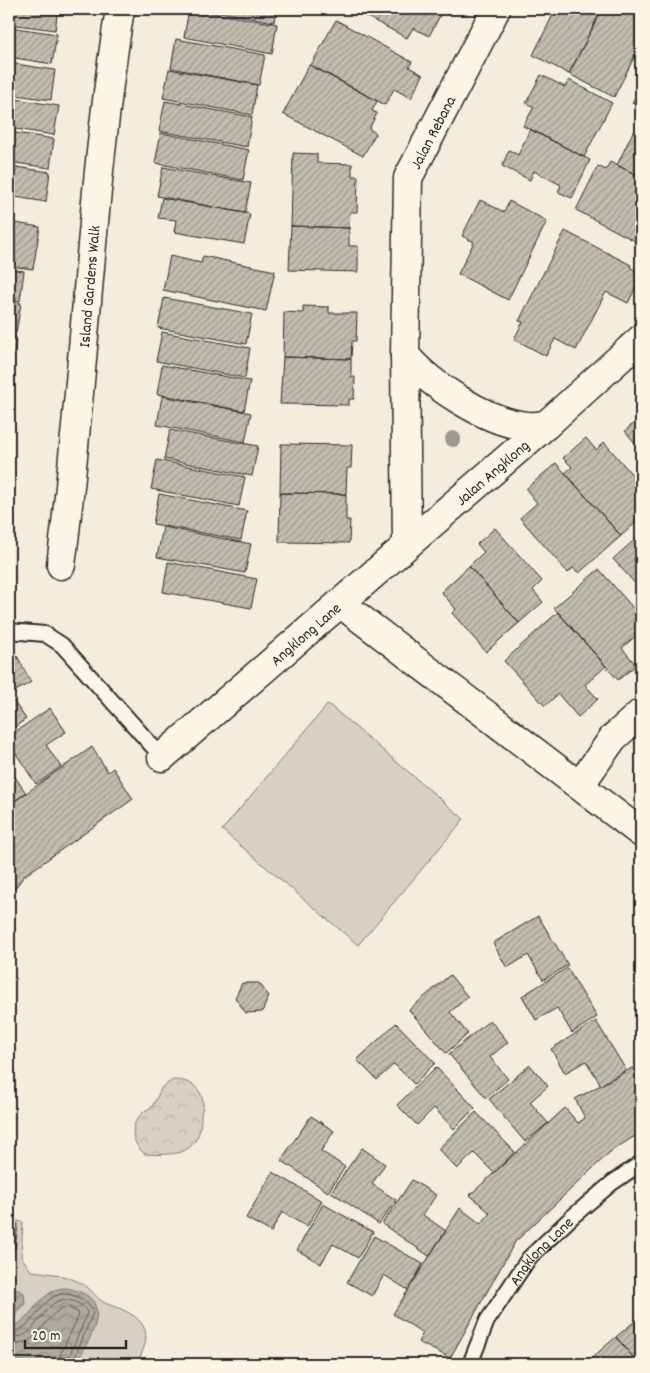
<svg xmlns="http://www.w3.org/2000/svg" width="650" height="1373" viewBox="0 0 650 1373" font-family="Dekko,sans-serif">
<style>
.grass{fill:#d6d1c4;stroke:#807e78}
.forest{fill:url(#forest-crowns);stroke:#807e78}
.water{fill:url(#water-waves);stroke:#7a7771}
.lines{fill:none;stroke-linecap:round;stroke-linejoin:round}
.shore{stroke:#605e5a;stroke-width:1}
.building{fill:url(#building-hatch);stroke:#2b2b2b}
.lane-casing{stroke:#2b2b2b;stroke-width:18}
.street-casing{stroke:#2b2b2b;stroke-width:31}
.lane{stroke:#fcf5e5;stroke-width:14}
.street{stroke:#fcf5e5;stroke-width:28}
.tree{fill:#9d9990}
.labels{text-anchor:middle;stroke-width:4;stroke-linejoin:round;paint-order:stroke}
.street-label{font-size:16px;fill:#2b2b2b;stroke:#fcf5e5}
</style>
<defs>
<pattern id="forest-crowns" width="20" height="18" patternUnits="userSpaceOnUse" patternTransform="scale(1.25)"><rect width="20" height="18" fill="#d6d1c4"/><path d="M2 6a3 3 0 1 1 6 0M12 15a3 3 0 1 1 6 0" fill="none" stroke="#b8b4a9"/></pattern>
<pattern id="water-waves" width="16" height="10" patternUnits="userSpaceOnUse" patternTransform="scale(1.25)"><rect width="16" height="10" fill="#afaaa0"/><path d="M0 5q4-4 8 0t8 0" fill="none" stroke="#8f8b83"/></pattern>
<pattern id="building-hatch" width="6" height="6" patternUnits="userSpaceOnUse" patternTransform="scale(1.25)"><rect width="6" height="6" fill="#c2bdb1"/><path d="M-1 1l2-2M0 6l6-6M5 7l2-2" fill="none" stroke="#9e9a90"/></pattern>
</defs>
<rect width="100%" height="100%" fill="#f4edde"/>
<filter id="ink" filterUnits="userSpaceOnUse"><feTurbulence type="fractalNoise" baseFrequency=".02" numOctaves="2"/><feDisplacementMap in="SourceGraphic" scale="10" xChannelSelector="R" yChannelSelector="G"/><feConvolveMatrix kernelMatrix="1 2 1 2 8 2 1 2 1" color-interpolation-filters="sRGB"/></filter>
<g filter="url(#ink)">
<path class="grass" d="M328 704 464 819 358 945 222 830Z
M9 1220 23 1222 21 1256 31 1271C51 1273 69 1275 86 1286 92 1291 97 1298 103 1302 109 1305 116 1307 121 1309 151 1322 151 1339 136 1364H9Z"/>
<path class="forest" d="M173 1080C189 1080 201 1086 203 1103 204 1108 201 1111 201 1115 201 1129 199 1144 183 1151 175 1155 154 1155 145 1154 126 1139 131 1116 152 1107L162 1087Z"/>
<path class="water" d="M9 1285 24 1293 25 1304 12 1321 15 1326C31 1317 37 1299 55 1290 64 1286 72 1289 80 1292 114 1305 87 1343 76 1364H9Z"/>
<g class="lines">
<path class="shore" d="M9 1326 16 1331C42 1322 43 1283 78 1297 86 1300 91 1305 93 1313L72 1364
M9 1335C37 1348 43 1290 72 1301 78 1303 83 1305 87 1312L85 1319 66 1364
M9 1343C36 1350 43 1318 62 1308L68 1307 79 1313 78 1317 60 1355 59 1364"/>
</g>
<path class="building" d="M9 9H58L55 30 9 24Z
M189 9 277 24 272 54 184 37Z
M204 9H276L274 22Z
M352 9H441L443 10 429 36 413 28 407 38Z
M556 9H602L569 74 533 55Z
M602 9H610L619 13 621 9H641V44L614 97 569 74Z
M336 20 412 62 409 67 423 75 411 98 394 89 385 105 311 65Z
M9 27 57 34 52 64 9 57Z
M176 39 265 55 259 85 171 68Z
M9 63 55 70 51 100 9 94Z
M309 65 377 101 372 111 377 113 369 129 376 133 363 156 283 114Z
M169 69 257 85 252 115 163 98Z
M541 75 565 87 569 80 612 103 584 157 523 126 534 107 526 103Z
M641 86V108L632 103Z
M9 98 59 106 54 135 9 128Z
M165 101 252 117 247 147 159 131Z
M530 129 590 160 572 198 558 192 561 185 534 171 530 180 502 166 509 150 518 155Z
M9 132 54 139 50 168 9 162Z
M633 132 641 136V177L617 165Z
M161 133 249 150 243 180 155 163Z
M293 153 317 154V163L352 164V176H358L357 212H350L349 228 291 226Z
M610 162 641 177V234L637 242 576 210 598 166 606 170Z
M9 166 50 172 46 202 9 196Z
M163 167 251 183 245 213 157 196Z
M162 198 250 214 244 244 174 232 176 220 158 218Z
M480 200 504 212 509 201 547 221 508 300 458 274 474 242 462 236Z
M9 222 40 227 33 269 9 266Z
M291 226 349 228V246H358V272L289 270Z
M565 231 631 265 630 267 641 274V277L628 303 606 292 576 350 555 339 546 356 514 339 523 322 519 321Z
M170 256 201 263 203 256 275 271 266 311 163 290Z
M9 269 24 271 20 301 9 299Z
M164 298 252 314 246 344 158 328Z
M9 301 21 303 16 333 9 332Z
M303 306 329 307V313H357L356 341H352L351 359 283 357 284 312 303 313Z
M162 332 250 348 245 378 156 361Z
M9 335 16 337 12 366H9Z
M283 357 351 359V377H355L354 399H349V405L280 404Z
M162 365 250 381 244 411 157 394Z
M162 396 251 413 245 442 157 425Z
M641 417V450L625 431Z
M170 430 258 446 252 476 164 459Z
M586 438 596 450 604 442 641 485V518L621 536 565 473 572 467 563 458Z
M281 444 352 445 351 468H347L346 494 280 493Z
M157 460 245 477 239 506 151 489Z
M556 463 621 536 579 573 573 568 568 573 520 518 537 503 526 489Z
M280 493 346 494V520H350L349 543 279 542Z
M159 494 247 511 241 540 153 524Z
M163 527 251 544 245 573 157 557Z
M495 528 542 581 533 590 543 602 519 623 469 566 484 552 477 544Z
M641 534V590L613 559Z
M168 562 257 579 251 608 163 592Z
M469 566 519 623 486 652 452 613 456 609 441 592Z
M599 569 641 617V631L622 648 636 665 618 680 554 608Z
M558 612 606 666 585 685 598 699 578 717 558 694 545 706 504 661Z
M17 656 31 682 9 695 26 719 9 731V661Z
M50 708 66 732 46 745 61 767 36 784 9 743V736Z
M92 747 108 772 113 768 133 799 24 876 9 896V805Z
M9 768 26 793 9 805Z
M538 916 568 965 543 980 528 955 507 968 493 943Z
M567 968 597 1017 572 1033 557 1008 536 1020 522 996Z
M450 975 468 997 450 1012 468 1034 446 1053 409 1010Z
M242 983H259L269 996 262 1012 246 1013 235 998Z
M490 1020 508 1042 490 1057 508 1079 486 1098 449 1054Z
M596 1021 626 1070 601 1085 586 1061 565 1073 551 1049Z
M396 1023 435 1063 414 1084 394 1064 377 1080 357 1060Z
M641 1063V1132L610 1152 515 1242 450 1358 418 1342 423 1333 393 1314 460 1208 481 1224 490 1213 470 1195 565 1108 578 1123 585 1118 575 1099Z
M530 1065 548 1086 530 1102 548 1123 525 1142 489 1099Z
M436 1067 475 1108 454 1129 434 1108 417 1125 397 1105Z
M476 1112 515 1152 494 1173 474 1153 457 1169 438 1149Z
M311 1116 334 1131 321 1151 345 1167 328 1192 281 1160Z
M362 1148 385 1164 372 1184 396 1200 379 1224 331 1192Z
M273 1172 322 1201 307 1227 282 1212 271 1232 246 1218Z
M412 1180 436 1195 423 1215 446 1231 429 1256 382 1224Z
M323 1204 373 1232 358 1258 333 1244 321 1264 297 1250Z
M9 1223 18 1224 15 1249 9 1248Z
M374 1236 423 1264 408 1290 384 1275 372 1296 347 1282Z
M641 1316V1364H639L616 1337Z
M616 1337 639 1364H588L586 1363Z"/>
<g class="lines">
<g class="lane-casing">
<g id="lane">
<path d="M9 631 45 634 62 645 162 757"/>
<path id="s1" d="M470 1364 487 1321 529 1258 572 1217 612 1183 641 1163"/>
</g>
</g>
<g class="street-casing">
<g id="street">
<path d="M405 355C430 385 488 423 527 426 533 427 540 425 546 425"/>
<path id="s2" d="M407 545 405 355 408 178 496 9"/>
<path id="s3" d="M61 565C85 380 90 193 120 9"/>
<path d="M340 603 641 833"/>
<path id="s4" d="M162 757 546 425 641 339"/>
<path d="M580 785 613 738 641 713"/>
</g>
</g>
<use href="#lane" class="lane"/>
<use href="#street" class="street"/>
</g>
<circle class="tree" cx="453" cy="439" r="8"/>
</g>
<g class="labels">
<g class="street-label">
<text dy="6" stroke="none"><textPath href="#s2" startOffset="419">Jalan Rebana</textPath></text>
<text dy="6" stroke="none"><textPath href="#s3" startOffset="280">Island Gardens Walk</textPath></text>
<text dy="6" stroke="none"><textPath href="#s4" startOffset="436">Jalan Angklong</textPath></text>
<text dy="6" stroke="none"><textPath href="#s4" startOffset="189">Angklong Lane</textPath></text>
<text dy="6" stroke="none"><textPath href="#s1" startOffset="135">Angklong Lane</textPath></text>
</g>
</g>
<rect width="650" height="1373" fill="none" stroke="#fcf5e5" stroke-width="30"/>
<rect x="15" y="15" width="620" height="1343" fill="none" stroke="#2b2b2b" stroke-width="2" filter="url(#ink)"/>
<path d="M25 1340v8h101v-8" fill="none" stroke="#2b2b2b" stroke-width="2.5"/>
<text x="32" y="1340" font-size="15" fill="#2b2b2b" stroke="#fcf5e5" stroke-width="4" paint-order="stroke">20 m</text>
</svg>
